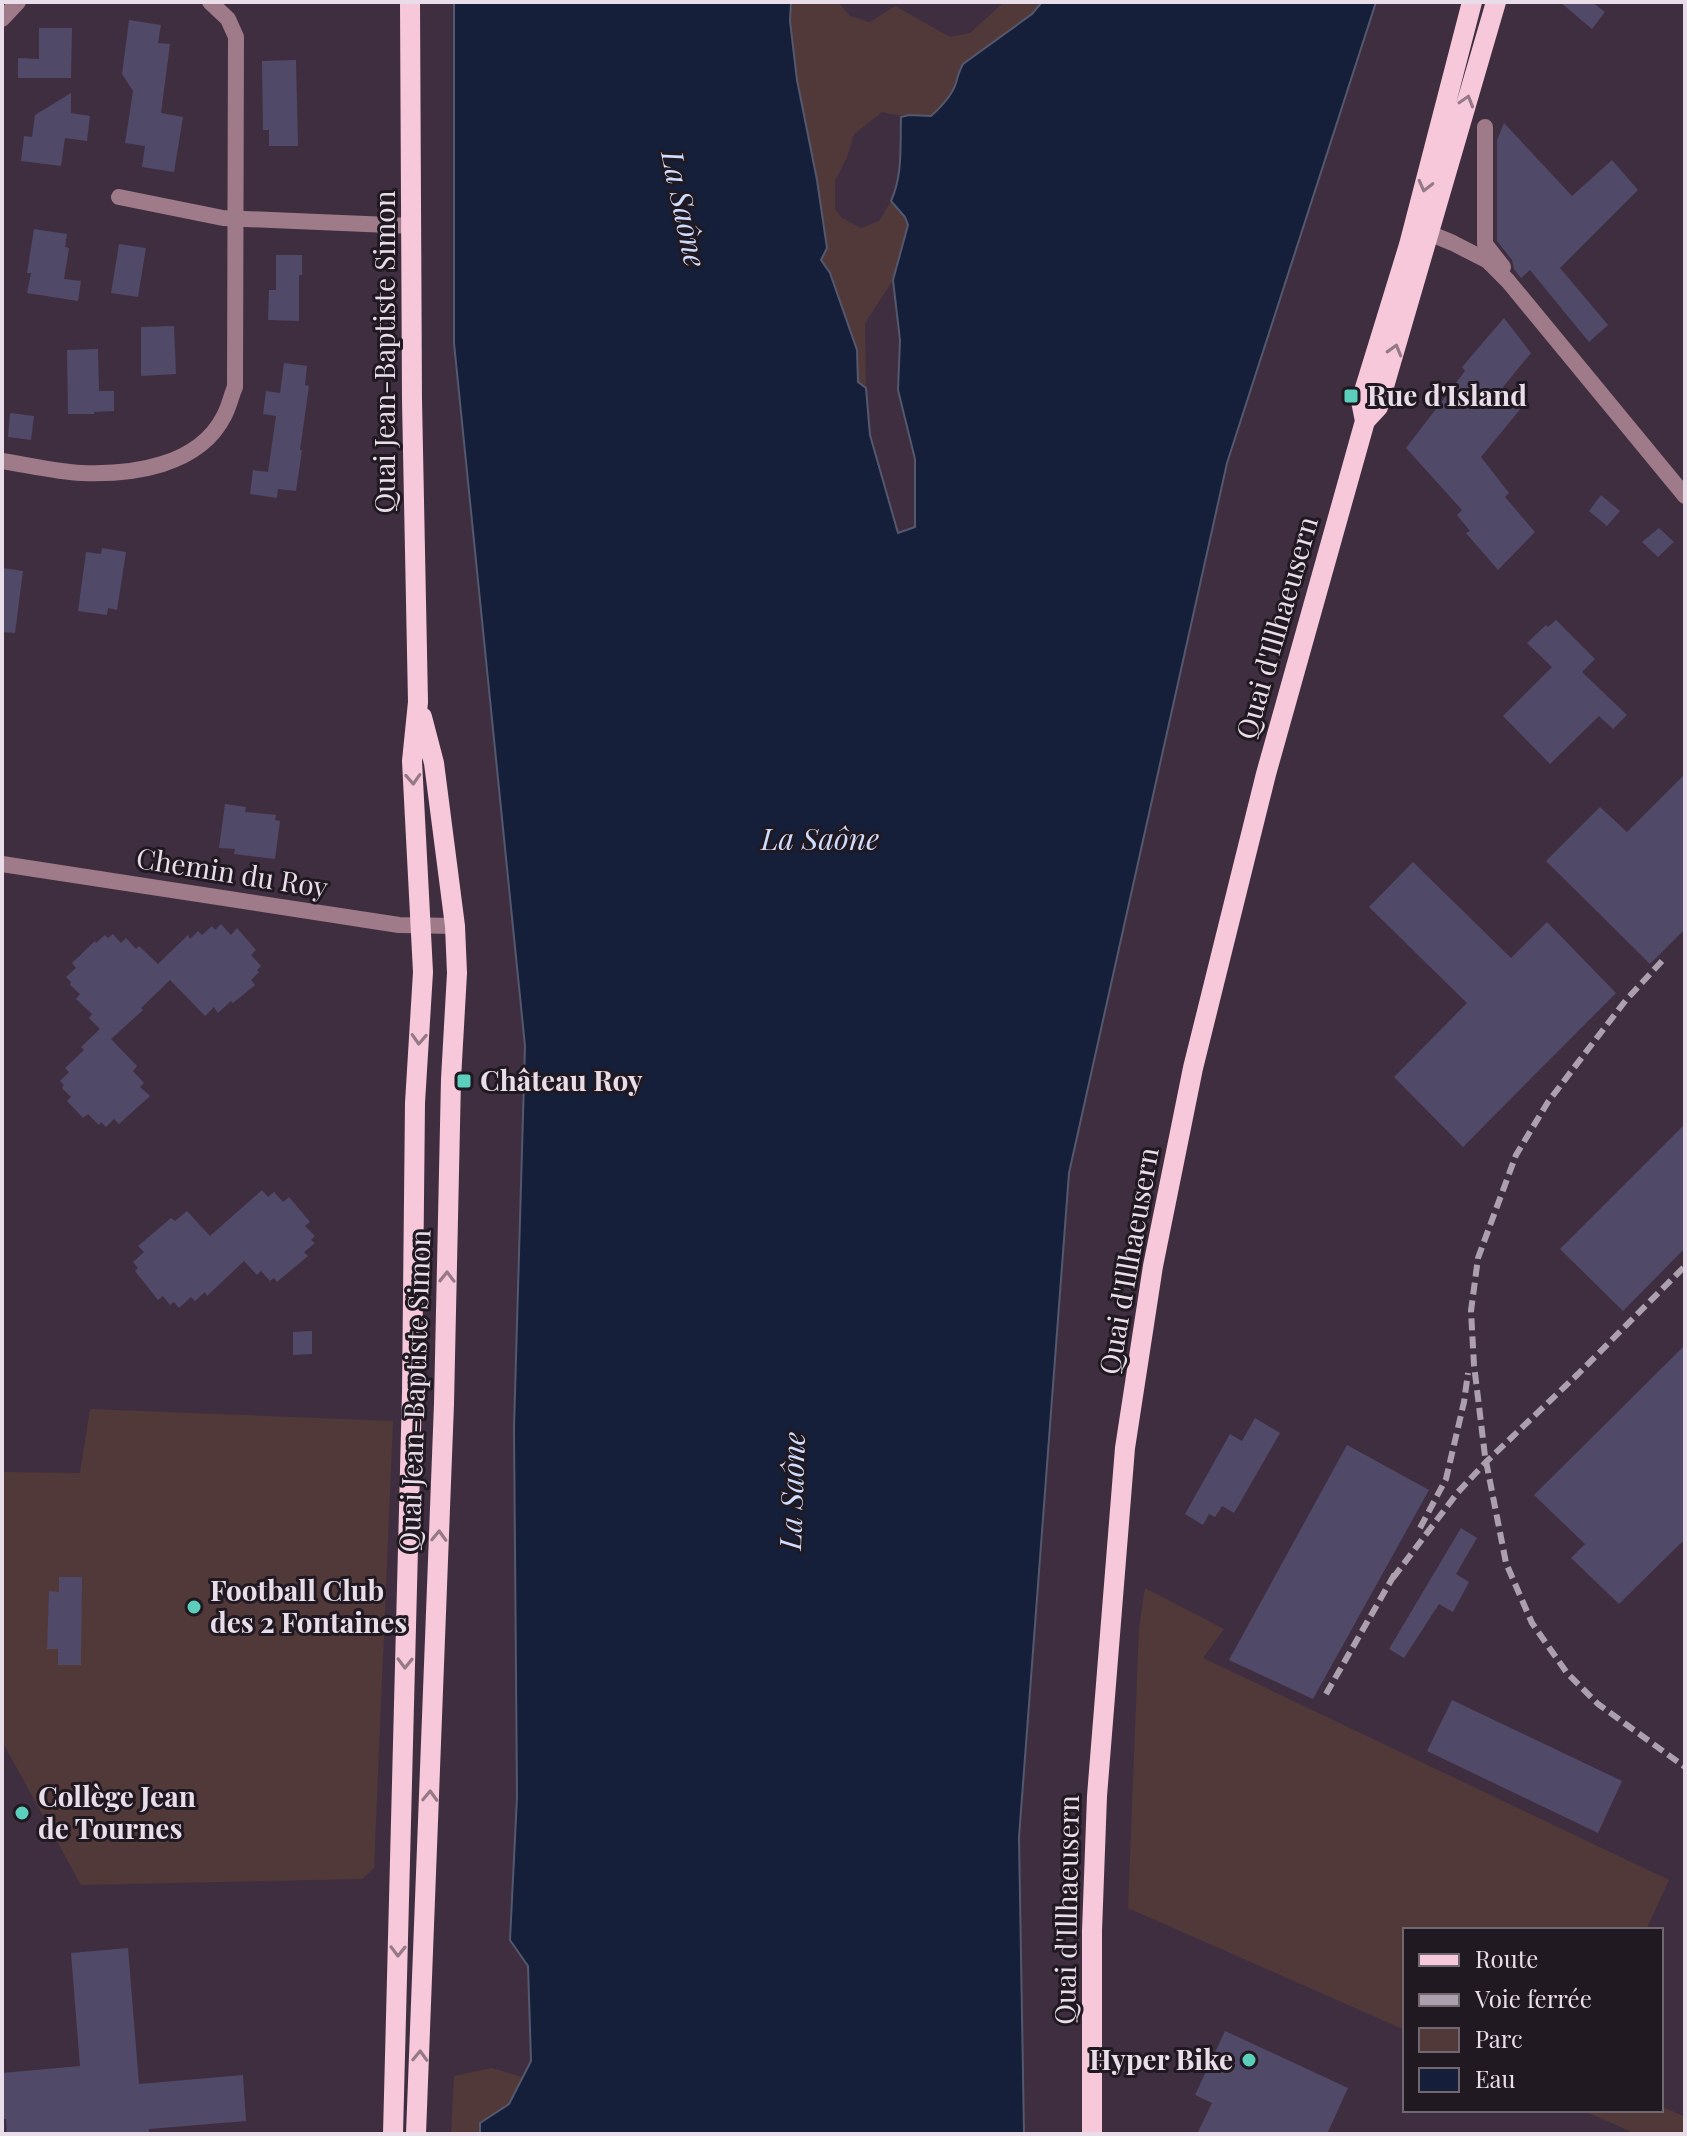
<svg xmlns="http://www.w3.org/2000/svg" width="1687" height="2136" viewBox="0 0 1687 2136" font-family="'Playfair Display',serif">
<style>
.green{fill:#503938}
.water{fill:#151f39;stroke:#54586e;stroke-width:2}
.building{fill:#514968}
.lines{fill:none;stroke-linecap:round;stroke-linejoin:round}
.street{stroke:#9f7a88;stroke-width:16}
.primary{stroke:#f6c8da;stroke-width:20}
.rail{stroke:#ada0ae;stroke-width:6;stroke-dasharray:12 6;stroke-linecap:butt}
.oneway{stroke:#967987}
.poi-dot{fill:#5bcebc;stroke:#211921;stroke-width:3}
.labels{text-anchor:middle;stroke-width:6;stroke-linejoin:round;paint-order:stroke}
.street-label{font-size:28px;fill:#e8dde9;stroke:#211921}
.poi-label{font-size:28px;font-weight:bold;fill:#e8dde9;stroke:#211921;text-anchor:start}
.water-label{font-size:30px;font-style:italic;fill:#cedcfe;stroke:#211921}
</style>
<rect width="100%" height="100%" fill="#3f2e40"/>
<path class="green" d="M791 2H838L850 16 870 22 895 6 950 37 970 33 1004 2H1042L1032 14 963 64C959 71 958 75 956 83 952 96 940 107 931 116 913 115 900 117 882 112L854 134 847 157 835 181V209L842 218 861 228 879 221 891 201 905 217 908 225 893 280 865 323 866 388 858 382 857 350 831 273 821 260 827 248 817 180 797 80 790 21Z
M90 1409 393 1421 374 1868 362 1879 81 1885 2 1741V1472L80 1473Z
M1145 1588 1224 1629 1203 1658 1669 1880 1646 1930H1405V2030L1128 1908 1139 1628Z
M492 2068 522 2077 509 2104 480 2123V2134H451L454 2076Z
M1661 2106 1685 2117V2134H1636L1582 2110H1661Z"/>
<path class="water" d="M454 2H791L790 21 797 80 817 180 827 248 821 260 830 273 857 350 858 382 866 388 870 435 898 533 915 527V459L898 390 900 340 893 280 908 225 905 217 891 201C903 175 900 146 901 117L909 115 931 116C941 107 952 96 956 83 958 75 959 71 963 64L1032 14 1042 2H1376L1227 463 1069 1173 1019 1837 1024 2134H480V2123L509 2104 531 2061 528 1966 510 1940 517 1797 514 1428 525 1046 454 343Z"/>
<path class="building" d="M1560 2H1592L1605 12 1592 29Z
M129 20 161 25 158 43 170 44 161 113 183 117 174 172 142 167 145 146 125 143 133 91 122 74Z
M39 28H72L71 78H18V58L39 59Z
M296 60 298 146H269V130H263L262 61Z
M71 93V113L90 116 87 141 65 138 61 166 21 161 24 136 32 137 35 115Z
M1504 123 1572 196 1612 160 1638 190 1560 268 1608 325 1589 342 1530 270 1521 278 1514 269 1512 260 1497 241V140Z
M34 229 67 234 65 247 69 248 64 279 81 281 78 301 27 293 31 273H27Z
M119 244 146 248 138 297 111 293Z
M276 255H302V275H299V321L268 320 269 290H276Z
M1504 318 1531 353 1503 387 1522 407 1481 457 1509 493 1505 497 1535 532 1498 570 1466 533 1470 531 1457 515 1462 510 1406 448 1465 371 1462 367Z
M174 326 176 374 141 376V327Z
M98 349 99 391H114V411L94 412V414H68L67 350Z
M284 363 307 366 305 385 309 386 300 450H302L296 491 278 489 277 498 250 494 253 470 268 472 276 416 263 414 266 391 280 393Z
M10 413 34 416 31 440 8 437Z
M1601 495 1620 511 1607 526 1589 511Z
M1659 528 1674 542 1658 557 1642 542Z
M102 548 126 552 117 610 108 608 107 615 78 611 86 552 101 554Z
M3 568 23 571 15 633 2 632Z
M1556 620 1595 659 1582 672 1627 715 1613 729 1599 716 1550 764 1503 716 1552 667 1527 643 1546 625 1548 627Z
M1685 774V929L1650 964 1546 861 1600 807 1627 832Z
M225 804 246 807 245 812 276 815 275 820 280 821 275 859 234 854 235 849 219 848Z
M1413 862 1511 958 1547 922 1616 993 1463 1147 1394 1077 1467 1003 1369 907Z
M221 924 231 935 237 928 256 950 251 955 261 966 257 970 259 972 251 980 255 985 233 1003 231 1001 218 1013 214 1007 205 1016 170 980 141 1008 143 1010 111 1039 137 1066 133 1071 144 1083 140 1087 150 1096 119 1124 114 1119 106 1127 101 1122 99 1125 88 1114 83 1118 67 1101 71 1097 62 1088 64 1085 60 1081 69 1072 65 1068 84 1050 81 1047 100 1029 89 1018 92 1014 76 999 80 994 70 985 71 982 66 977 76 968 72 963 95 941 96 943 105 935 108 938 113 934 121 943 126 938 136 949 139 946 158 964 188 935 190 939 198 931 202 935 212 926 215 930Z
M1685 1124V1248L1623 1311 1560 1249Z
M262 1190 268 1197 274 1192 283 1202 289 1197 310 1222 305 1226 315 1236 311 1240 315 1243 304 1252 308 1256 277 1282 274 1278 270 1281 261 1271 257 1275 244 1261 207 1296 205 1292 195 1301 191 1297 179 1308 174 1302 170 1305 163 1296 158 1300 135 1271 138 1268 133 1262 144 1252 138 1246 171 1218 175 1221 187 1211 210 1236Z
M312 1331V1354L293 1355V1332Z
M1685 1345V1539L1619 1604 1571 1558 1585 1544 1534 1495Z
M1255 1418 1280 1433 1234 1513 1222 1506 1215 1517 1209 1514 1203 1525 1185 1514 1230 1434 1242 1441Z
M1347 1445 1429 1490 1313 1699 1229 1660Z
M1461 1528 1477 1538 1456 1574 1469 1582 1453 1612 1439 1604 1404 1658 1389 1649Z
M59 1577H82L81 1665H58V1649H47L49 1591 59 1592Z
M1452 1700 1622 1781 1598 1833 1427 1751Z
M128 1948 139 2084 243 2075 246 2121 149 2129V2134H7L6 2119H2V2073L80 2066 71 1953Z
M1225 2031 1348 2088 1327 2134H1197L1212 2103 1195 2095Z"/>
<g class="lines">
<path class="street" d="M2 19 18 2
M1485 127V244L1503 267
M119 197 223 218 413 226
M1419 229 1453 243 1488 261 1508 281 1685 496
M2 461C28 465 56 472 82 473 132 475 199 466 224 416 229 407 231 396 235 387L236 37 228 19 210 2
M2 864 399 925 455 926"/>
<path class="primary" d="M1365 421 1378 407 1496 2
M393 2134 412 1392 415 1103 423 972 412 761 418 702 412 400 410 2
M416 2134 444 1404 451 1079 457 973 455 926 434 763 422 717
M1092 2134V1931L1097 1796 1125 1448 1153 1266 1193 1068 1266 774 1365 421 1361 401 1409 245 1472 2"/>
<path class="rail" d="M1662 961 1626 1000 1589 1048 1548 1102 1516 1155 1478 1258 1471 1311 1474 1365 1485 1456 1506 1563 1532 1623 1567 1673 1598 1704 1685 1767
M1420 1528 1446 1479 1464 1402 1468 1373
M1393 1578 1458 1492 1486 1462 1578 1374 1685 1266
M1326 1694 1397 1570"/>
</g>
<defs><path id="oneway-chevron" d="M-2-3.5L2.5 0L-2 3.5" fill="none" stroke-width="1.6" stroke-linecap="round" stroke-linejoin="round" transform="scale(2)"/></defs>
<g class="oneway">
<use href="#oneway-chevron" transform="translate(1467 101) rotate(-73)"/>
<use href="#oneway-chevron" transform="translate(1425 186) rotate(104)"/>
<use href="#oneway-chevron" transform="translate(1395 350) rotate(-74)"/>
<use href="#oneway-chevron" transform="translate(413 779) rotate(87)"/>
<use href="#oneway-chevron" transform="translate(419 1039) rotate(93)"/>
<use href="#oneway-chevron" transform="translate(447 1277) rotate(-89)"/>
<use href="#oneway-chevron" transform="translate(439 1536) rotate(-88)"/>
<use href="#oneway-chevron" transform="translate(405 1663) rotate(91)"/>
<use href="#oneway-chevron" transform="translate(430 1796) rotate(-88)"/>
<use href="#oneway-chevron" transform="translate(398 1951) rotate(91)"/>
<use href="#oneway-chevron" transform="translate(420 2056) rotate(-88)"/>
</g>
<g class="poi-dot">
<rect x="1343" y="388" width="16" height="16" rx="4"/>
<rect x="456" y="1073" width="16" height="16" rx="4"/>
<circle cx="194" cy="1607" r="8"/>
<circle cx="22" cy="1813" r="8"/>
<circle cx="1249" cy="2060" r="8"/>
</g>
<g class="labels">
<g class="street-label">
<text transform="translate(385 352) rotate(-90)" y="10">Quai Jean-Baptiste Simon</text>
<text transform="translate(1277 628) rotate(-74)" y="10">Quai d'Illhaeusern</text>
<text transform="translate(232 873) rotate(9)" y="10">Chemin du Roy</text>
<text transform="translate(1129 1261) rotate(-80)" y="10">Quai d'Illhaeusern</text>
<text transform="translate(415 1391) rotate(-88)" y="10">Quai Jean-Baptiste Simon</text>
<text transform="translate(1067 1910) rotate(-89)" y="10">Quai d'Illhaeusern</text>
</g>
<g class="poi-label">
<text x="1367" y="406">Rue d'Island</text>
<text x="480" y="1091">Château Roy</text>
<text x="210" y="1601">Football Club<tspan x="210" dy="32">des 2 Fontaines</tspan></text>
<text x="38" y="1807">Collège Jean<tspan x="38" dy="32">de Tournes</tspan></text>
<text x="1233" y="2070" text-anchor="end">Hyper Bike</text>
</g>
<g class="water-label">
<text transform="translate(683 209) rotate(78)" y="10">La Saône</text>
<text x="820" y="850">La Saône</text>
<text transform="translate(793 1491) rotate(-88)" y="10">La Saône</text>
</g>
</g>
<rect width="1687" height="2136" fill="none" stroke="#e8dde9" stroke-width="8"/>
<rect x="1403" y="1928" width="260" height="184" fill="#211921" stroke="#716771" stroke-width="2"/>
<rect x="1419" y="1954" width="40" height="12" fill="#f6c8da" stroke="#716771" stroke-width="2"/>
<text x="1475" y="1968" font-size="24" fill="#e8dde9">Route</text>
<rect x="1419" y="1994" width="40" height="12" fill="#ada0ae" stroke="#716771" stroke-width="2"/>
<text x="1475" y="2008" font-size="24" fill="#e8dde9">Voie ferrée</text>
<rect x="1419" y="2028" width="40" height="24" fill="#503938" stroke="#716771" stroke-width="2"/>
<text x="1475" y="2048" font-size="24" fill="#e8dde9">Parc</text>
<rect x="1419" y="2068" width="40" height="24" fill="#151f39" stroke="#716771" stroke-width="2"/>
<text x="1475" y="2088" font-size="24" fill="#e8dde9">Eau</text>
</svg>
